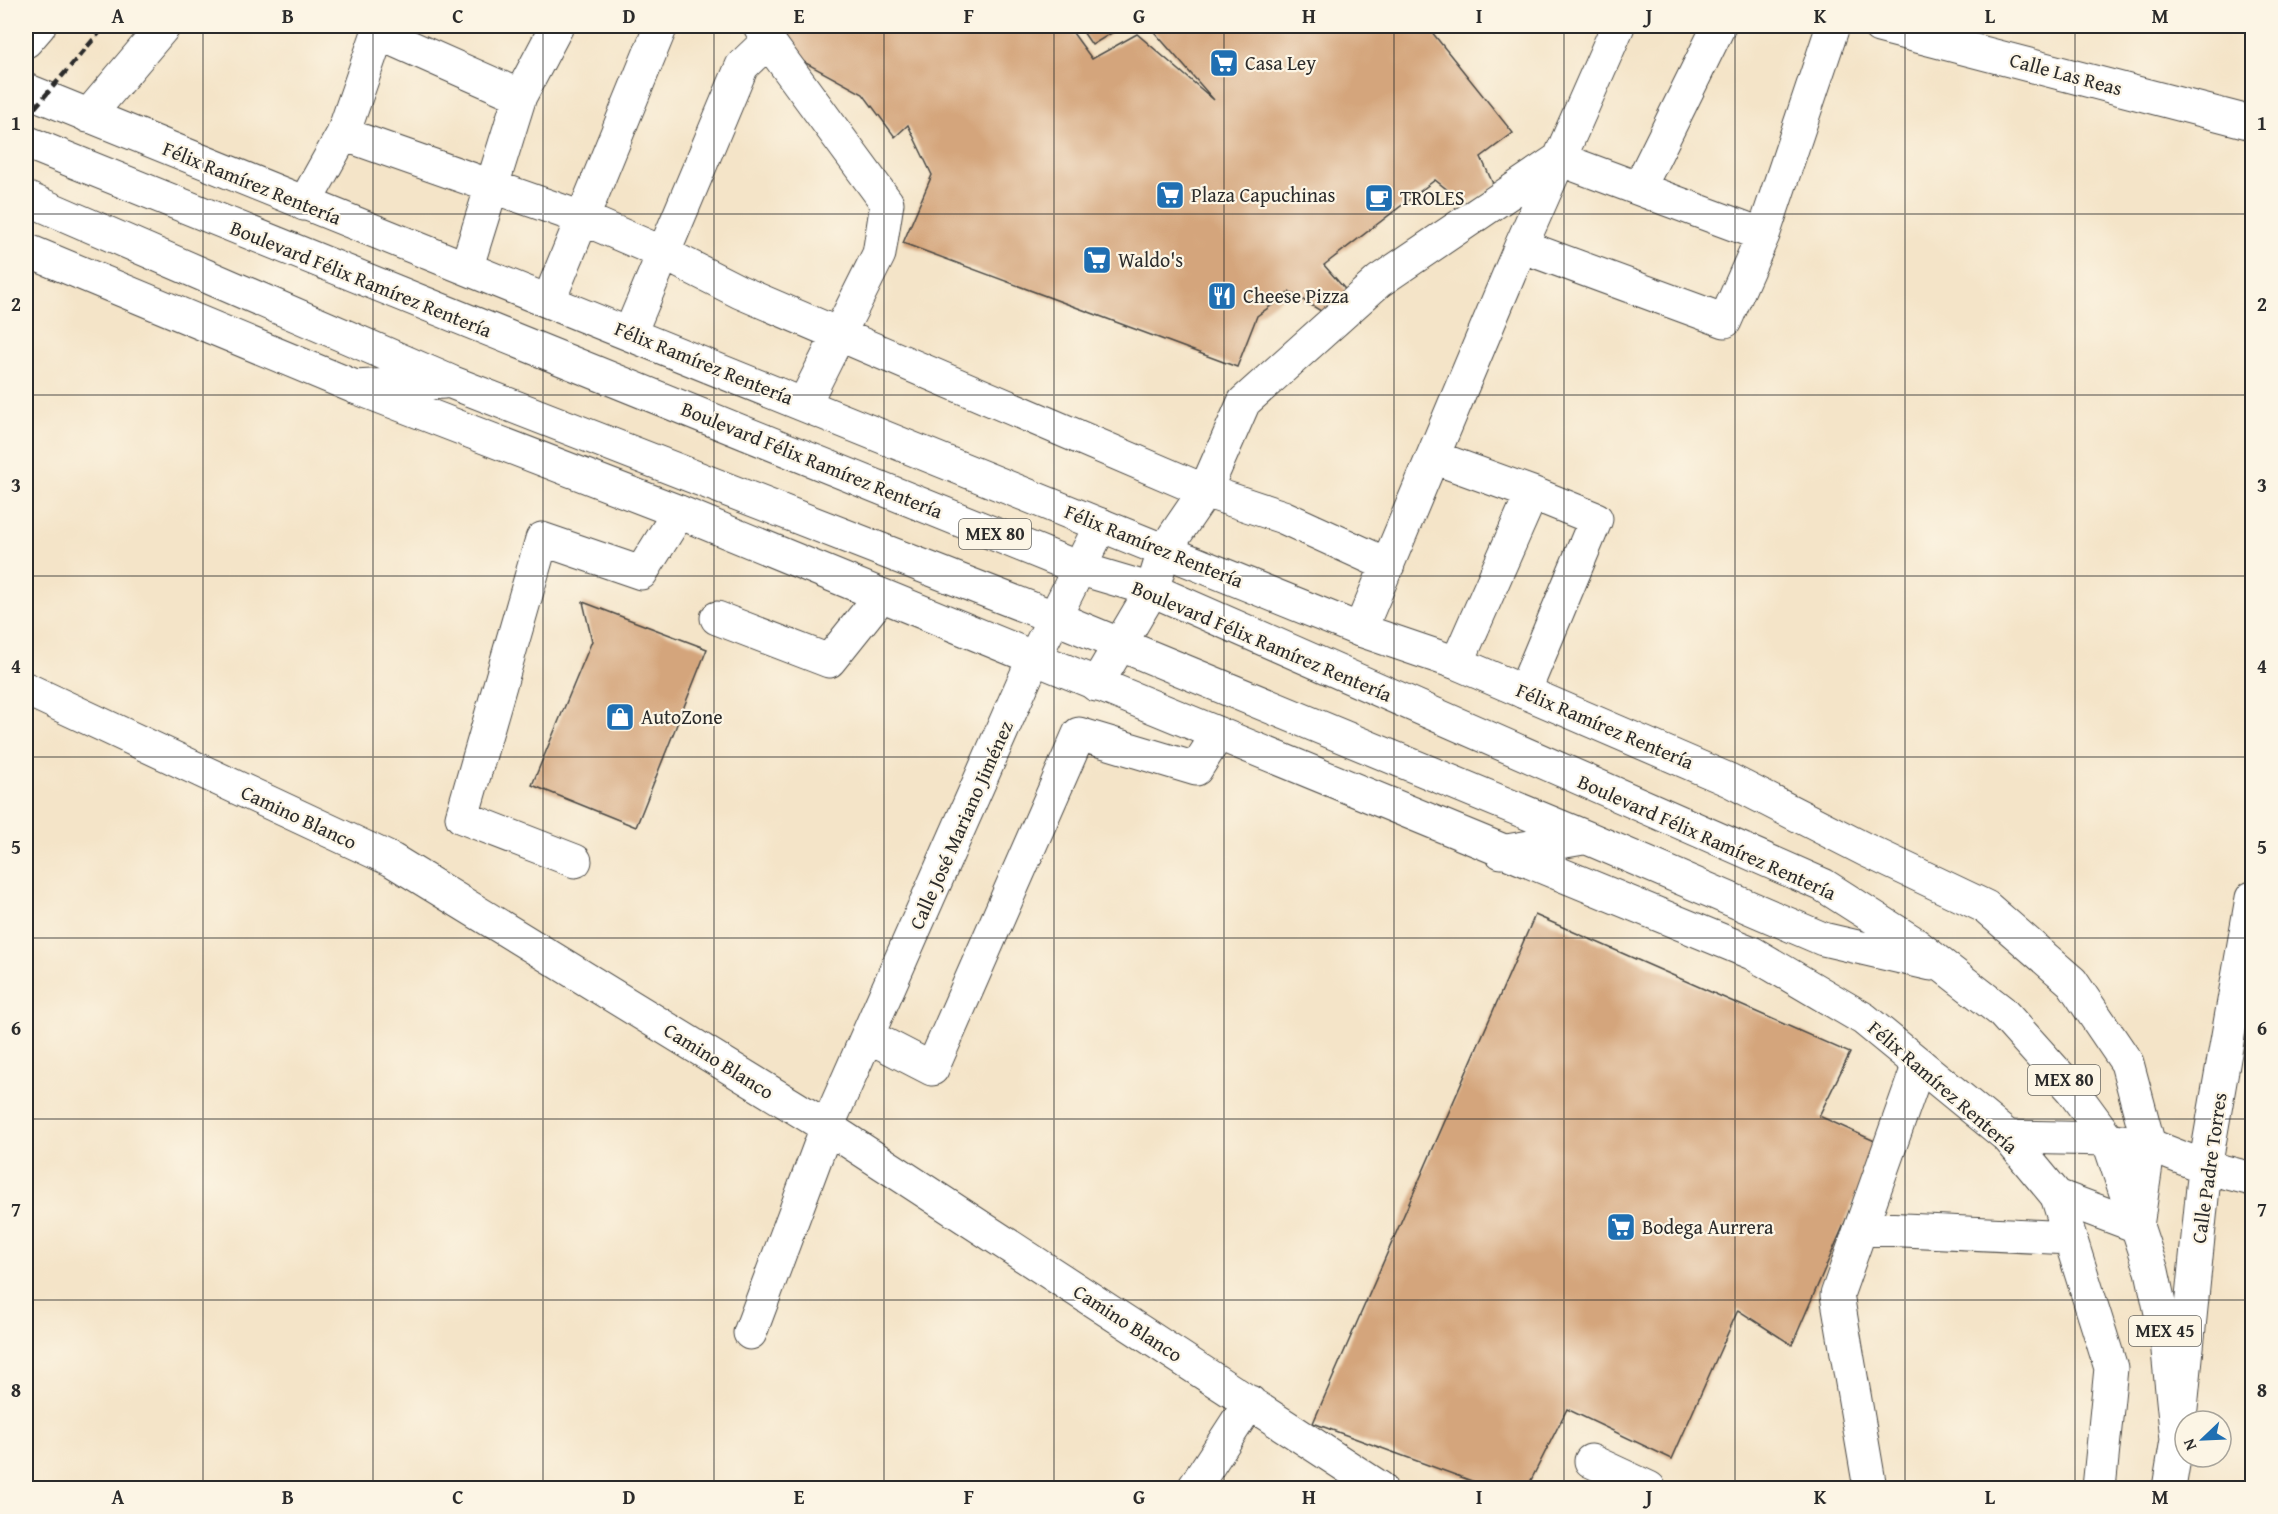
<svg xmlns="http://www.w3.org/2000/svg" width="2278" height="1514" viewBox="0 0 2278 1514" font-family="'Gentium Book Plus',serif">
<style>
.building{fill:#d4a57b}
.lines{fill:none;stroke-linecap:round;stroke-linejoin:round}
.minor-casing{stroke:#494743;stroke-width:35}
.major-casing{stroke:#494743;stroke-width:35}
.highway-casing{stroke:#494743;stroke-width:35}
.minor{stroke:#fff;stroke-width:33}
.major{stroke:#fff;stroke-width:33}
.highway{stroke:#fff;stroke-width:33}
.rail{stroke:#2b2b2b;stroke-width:4.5;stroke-dasharray:9 4.5;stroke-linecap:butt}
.grid{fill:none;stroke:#2b2b2b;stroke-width:1.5;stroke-opacity:0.55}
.labels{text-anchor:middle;stroke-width:4.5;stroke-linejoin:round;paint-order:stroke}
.shield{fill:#fcf5e5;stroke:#6a6863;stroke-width:1.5}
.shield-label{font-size:18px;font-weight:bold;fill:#2b2b2b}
.poi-label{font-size:20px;fill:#2b2b2b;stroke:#fcf5e5;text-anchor:start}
.street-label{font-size:20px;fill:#2b2b2b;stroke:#fcf5e5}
.neatline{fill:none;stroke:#2b2b2b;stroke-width:2}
.grid-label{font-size:20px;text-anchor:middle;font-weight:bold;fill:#2b2b2b}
</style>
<rect width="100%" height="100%" fill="#fcf5e5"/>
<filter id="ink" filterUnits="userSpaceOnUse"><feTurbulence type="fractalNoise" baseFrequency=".0167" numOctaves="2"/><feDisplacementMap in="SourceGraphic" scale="12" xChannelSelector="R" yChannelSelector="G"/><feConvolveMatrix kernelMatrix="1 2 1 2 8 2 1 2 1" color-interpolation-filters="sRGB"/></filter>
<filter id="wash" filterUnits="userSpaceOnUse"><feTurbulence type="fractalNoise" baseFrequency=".008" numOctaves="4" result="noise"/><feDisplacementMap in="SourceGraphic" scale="24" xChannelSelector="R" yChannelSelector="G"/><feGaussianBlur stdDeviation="1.35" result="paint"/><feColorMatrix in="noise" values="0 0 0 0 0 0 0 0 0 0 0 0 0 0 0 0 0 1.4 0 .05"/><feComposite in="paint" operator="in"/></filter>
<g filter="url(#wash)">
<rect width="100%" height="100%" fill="#f4e4c8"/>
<g id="blocks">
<path class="building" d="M738 26H1068L1092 59 1137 34 1214 100 1149 26H1427L1513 133 1481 157 1494 186 1464 203 1435 180 1324 265 1356 302 1324 313 1290 292 1257 316 1237 367 903 243 932 175 908 125 895 137 863 94Z
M1079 26H1123L1092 45Z
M583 602 707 649 636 827 532 785 592 641Z
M1535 915 1850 1053 1819 1116 1879 1143 1792 1345 1738 1310 1672 1459 1567 1409 1527 1488H1491L1313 1423Z"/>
</g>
</g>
<g filter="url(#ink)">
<use href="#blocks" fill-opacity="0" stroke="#494743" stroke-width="1.5"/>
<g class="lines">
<g class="minor-casing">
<path id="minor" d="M760 26 768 41 887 203 879 254 804 404
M1879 26 2252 123
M26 41 39 26
M88 116 164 26
M343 134 378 33 520 96
M1639 188 1719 26
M304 204 343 134 582 218 663 253 740 292 1205 491 1283 517 1388 565
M1763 235 1833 26
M467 266 520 96 557 26
M549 300 661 26
M630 333 742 66 768 41
M1433 457 1532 493
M717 618 829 661 881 596
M1360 630 1521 246 1618 26
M1457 663 1532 493 1596 519 1524 692
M1096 685 1152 590 1164 551 1205 491 1244 402 1379 281 1559 159 1763 235 1725 321 1521 246
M26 689 392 860 827 1127 1380 1488
M575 861 462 817 542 539 641 573 679 512
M868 1036 932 1069 1079 734 1196 769 1218 734
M2008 1137 2108 1139 2149 1145 2205 1167 2252 1179
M2057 1196 2111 1368 2099 1488
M1862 1228 2070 1238
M750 1333 827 1127 1034 658 1101 525
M2181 1408 2205 1167 2252 898
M1591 1461 1649 1488
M1194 1488 1250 1402
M1870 1488 1837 1295 1919 1064"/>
</g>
<g class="major-casing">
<path id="major" d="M26 90 1360 630 1457 663 1729 780 1866 850 1986 907 2072 982 2127 1063 2149 1145 2137 1226 2057 1196 2008 1137 1864 1019 1752 953 679 512 355 387 26 250"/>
</g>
<g class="highway-casing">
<path id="highway" d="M26 142 1081 569 1152 590 1823 885 1911 941 2001 1011 2072 1090 2108 1139 2152 1271 2167 1341 2177 1440 2169 1488
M26 198 451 382 1056 618 1590 839 1823 939 1931 964
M355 387 444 382
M1501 852 1583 838"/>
</g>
<use href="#minor" class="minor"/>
<use href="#major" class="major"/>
<use href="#highway" class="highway"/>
<path class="rail" d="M26 118 105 26"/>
</g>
</g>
<path class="grid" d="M203 26V1488M373 26V1488M543 26V1488M714 26V1488M884 26V1488M1054 26V1488M1224 26V1488M1394 26V1488M1564 26V1488M1735 26V1488M1905 26V1488M2075 26V1488M26 214H2252M26 395H2252M26 576H2252M26 757H2252M26 938H2252M26 1119H2252M26 1300H2252"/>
<defs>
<g id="supermarket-square" transform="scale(1.5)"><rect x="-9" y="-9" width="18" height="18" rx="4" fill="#1f6fb2" stroke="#fcf5e5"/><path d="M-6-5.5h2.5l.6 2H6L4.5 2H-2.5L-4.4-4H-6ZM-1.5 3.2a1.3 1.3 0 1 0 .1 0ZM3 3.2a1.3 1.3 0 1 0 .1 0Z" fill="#fff"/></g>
<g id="cafe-square" transform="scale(1.5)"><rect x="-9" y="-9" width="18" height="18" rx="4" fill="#1f6fb2" stroke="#fcf5e5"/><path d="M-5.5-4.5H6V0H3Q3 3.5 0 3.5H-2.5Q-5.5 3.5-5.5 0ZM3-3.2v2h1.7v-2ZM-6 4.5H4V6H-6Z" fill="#fff"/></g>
<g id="restaurant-square" transform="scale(1.5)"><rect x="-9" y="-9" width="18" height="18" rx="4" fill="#1f6fb2" stroke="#fcf5e5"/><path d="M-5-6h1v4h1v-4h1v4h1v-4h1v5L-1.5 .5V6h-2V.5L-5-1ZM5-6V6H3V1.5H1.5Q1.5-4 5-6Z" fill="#fff"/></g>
<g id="shop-square" transform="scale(1.5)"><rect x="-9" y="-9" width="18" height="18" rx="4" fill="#1f6fb2" stroke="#fcf5e5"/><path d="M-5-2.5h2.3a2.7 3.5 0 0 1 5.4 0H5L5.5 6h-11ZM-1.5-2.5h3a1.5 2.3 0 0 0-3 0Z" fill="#fff"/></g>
</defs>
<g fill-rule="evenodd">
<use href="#supermarket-square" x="1224" y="63"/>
<use href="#supermarket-square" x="1170" y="195"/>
<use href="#cafe-square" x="1379" y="198"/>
<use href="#supermarket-square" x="1097" y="260"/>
<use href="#restaurant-square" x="1222" y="296"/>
<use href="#shop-square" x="620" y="717"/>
<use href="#supermarket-square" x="1621" y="1227"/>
</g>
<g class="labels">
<g class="shield">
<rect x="959" y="519" width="72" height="30" rx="4.5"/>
<rect x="2028" y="1065" width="72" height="30" rx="4.5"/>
<rect x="2129" y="1316" width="72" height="30" rx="4.5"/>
</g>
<g class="shield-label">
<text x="995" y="540">MEX 80</text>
<text x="2064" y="1086">MEX 80</text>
<text x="2165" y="1337">MEX 45</text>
</g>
<g class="poi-label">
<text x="1245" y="70">Casa Ley</text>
<text x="1191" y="202">Plaza Capuchinas</text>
<text x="1400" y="205">TROLES</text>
<text x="1118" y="267">Waldo's</text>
<text x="1243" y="303">Cheese Pizza</text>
<text x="641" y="724">AutoZone</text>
<text x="1642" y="1234">Bodega Aurrera</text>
</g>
<g class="street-label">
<text transform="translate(2066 74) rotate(15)" y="7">Calle Las Reas</text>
<text transform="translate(252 183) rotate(22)" y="7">Félix Ramírez Rentería</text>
<text transform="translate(361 279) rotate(22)" y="7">Boulevard Félix Ramírez Rentería</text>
<text transform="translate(704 363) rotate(22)" y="7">Félix Ramírez Rentería</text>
<text transform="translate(812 460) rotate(22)" y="7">Boulevard Félix Ramírez Rentería</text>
<text transform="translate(1154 546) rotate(22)" y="7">Félix Ramírez Rentería</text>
<text transform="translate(1262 641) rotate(23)" y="7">Boulevard Félix Ramírez Rentería</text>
<text transform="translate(1605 726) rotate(23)" y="7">Félix Ramírez Rentería</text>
<text transform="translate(299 817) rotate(25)" y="7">Camino Blanco</text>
<text transform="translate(961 825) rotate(-66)" y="7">Calle José Mariano Jiménez</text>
<text transform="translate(1707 837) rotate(24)" y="7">Boulevard Félix Ramírez Rentería</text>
<text transform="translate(719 1061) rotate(32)" y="7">Camino Blanco</text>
<text transform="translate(1943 1087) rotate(41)" y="7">Félix Ramírez Rentería</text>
<text transform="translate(2209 1168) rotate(-82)" y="7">Calle Padre Torres</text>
<text transform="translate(1128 1323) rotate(33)" y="7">Camino Blanco</text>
</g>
</g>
<rect width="2278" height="1514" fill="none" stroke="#fcf5e5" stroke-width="66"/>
<g transform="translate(2203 1439) rotate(247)"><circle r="28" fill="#fcf5e5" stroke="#a8a49b" stroke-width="1.5"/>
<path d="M0-4.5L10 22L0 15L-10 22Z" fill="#1f6fb2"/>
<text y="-9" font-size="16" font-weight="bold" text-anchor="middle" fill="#2b2b2b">N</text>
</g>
<rect x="33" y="33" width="2212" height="1448" class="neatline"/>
<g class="grid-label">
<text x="118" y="23">A</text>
<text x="288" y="23">B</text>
<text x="458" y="23">C</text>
<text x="629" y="23">D</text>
<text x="799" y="23">E</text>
<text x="969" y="23">F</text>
<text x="1139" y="23">G</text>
<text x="1309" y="23">H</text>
<text x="1479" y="23">I</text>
<text x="1649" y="23">J</text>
<text x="1820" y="23">K</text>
<text x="1990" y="23">L</text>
<text x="2160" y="23">M</text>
<text x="16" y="130">1</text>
<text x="2262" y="130">1</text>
<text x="16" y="311">2</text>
<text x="2262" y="311">2</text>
<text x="16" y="492">3</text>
<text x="2262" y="492">3</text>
<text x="16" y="673">4</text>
<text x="2262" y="673">4</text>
<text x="16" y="854">5</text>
<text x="2262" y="854">5</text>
<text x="16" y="1035">6</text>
<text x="2262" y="1035">6</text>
<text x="16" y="1216">7</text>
<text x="2262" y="1216">7</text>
<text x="16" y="1397">8</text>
<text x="2262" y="1397">8</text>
<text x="118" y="1504">A</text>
<text x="288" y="1504">B</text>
<text x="458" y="1504">C</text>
<text x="629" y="1504">D</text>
<text x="799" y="1504">E</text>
<text x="969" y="1504">F</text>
<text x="1139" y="1504">G</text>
<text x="1309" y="1504">H</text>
<text x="1479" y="1504">I</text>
<text x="1649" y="1504">J</text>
<text x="1820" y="1504">K</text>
<text x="1990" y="1504">L</text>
<text x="2160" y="1504">M</text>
</g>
</svg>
